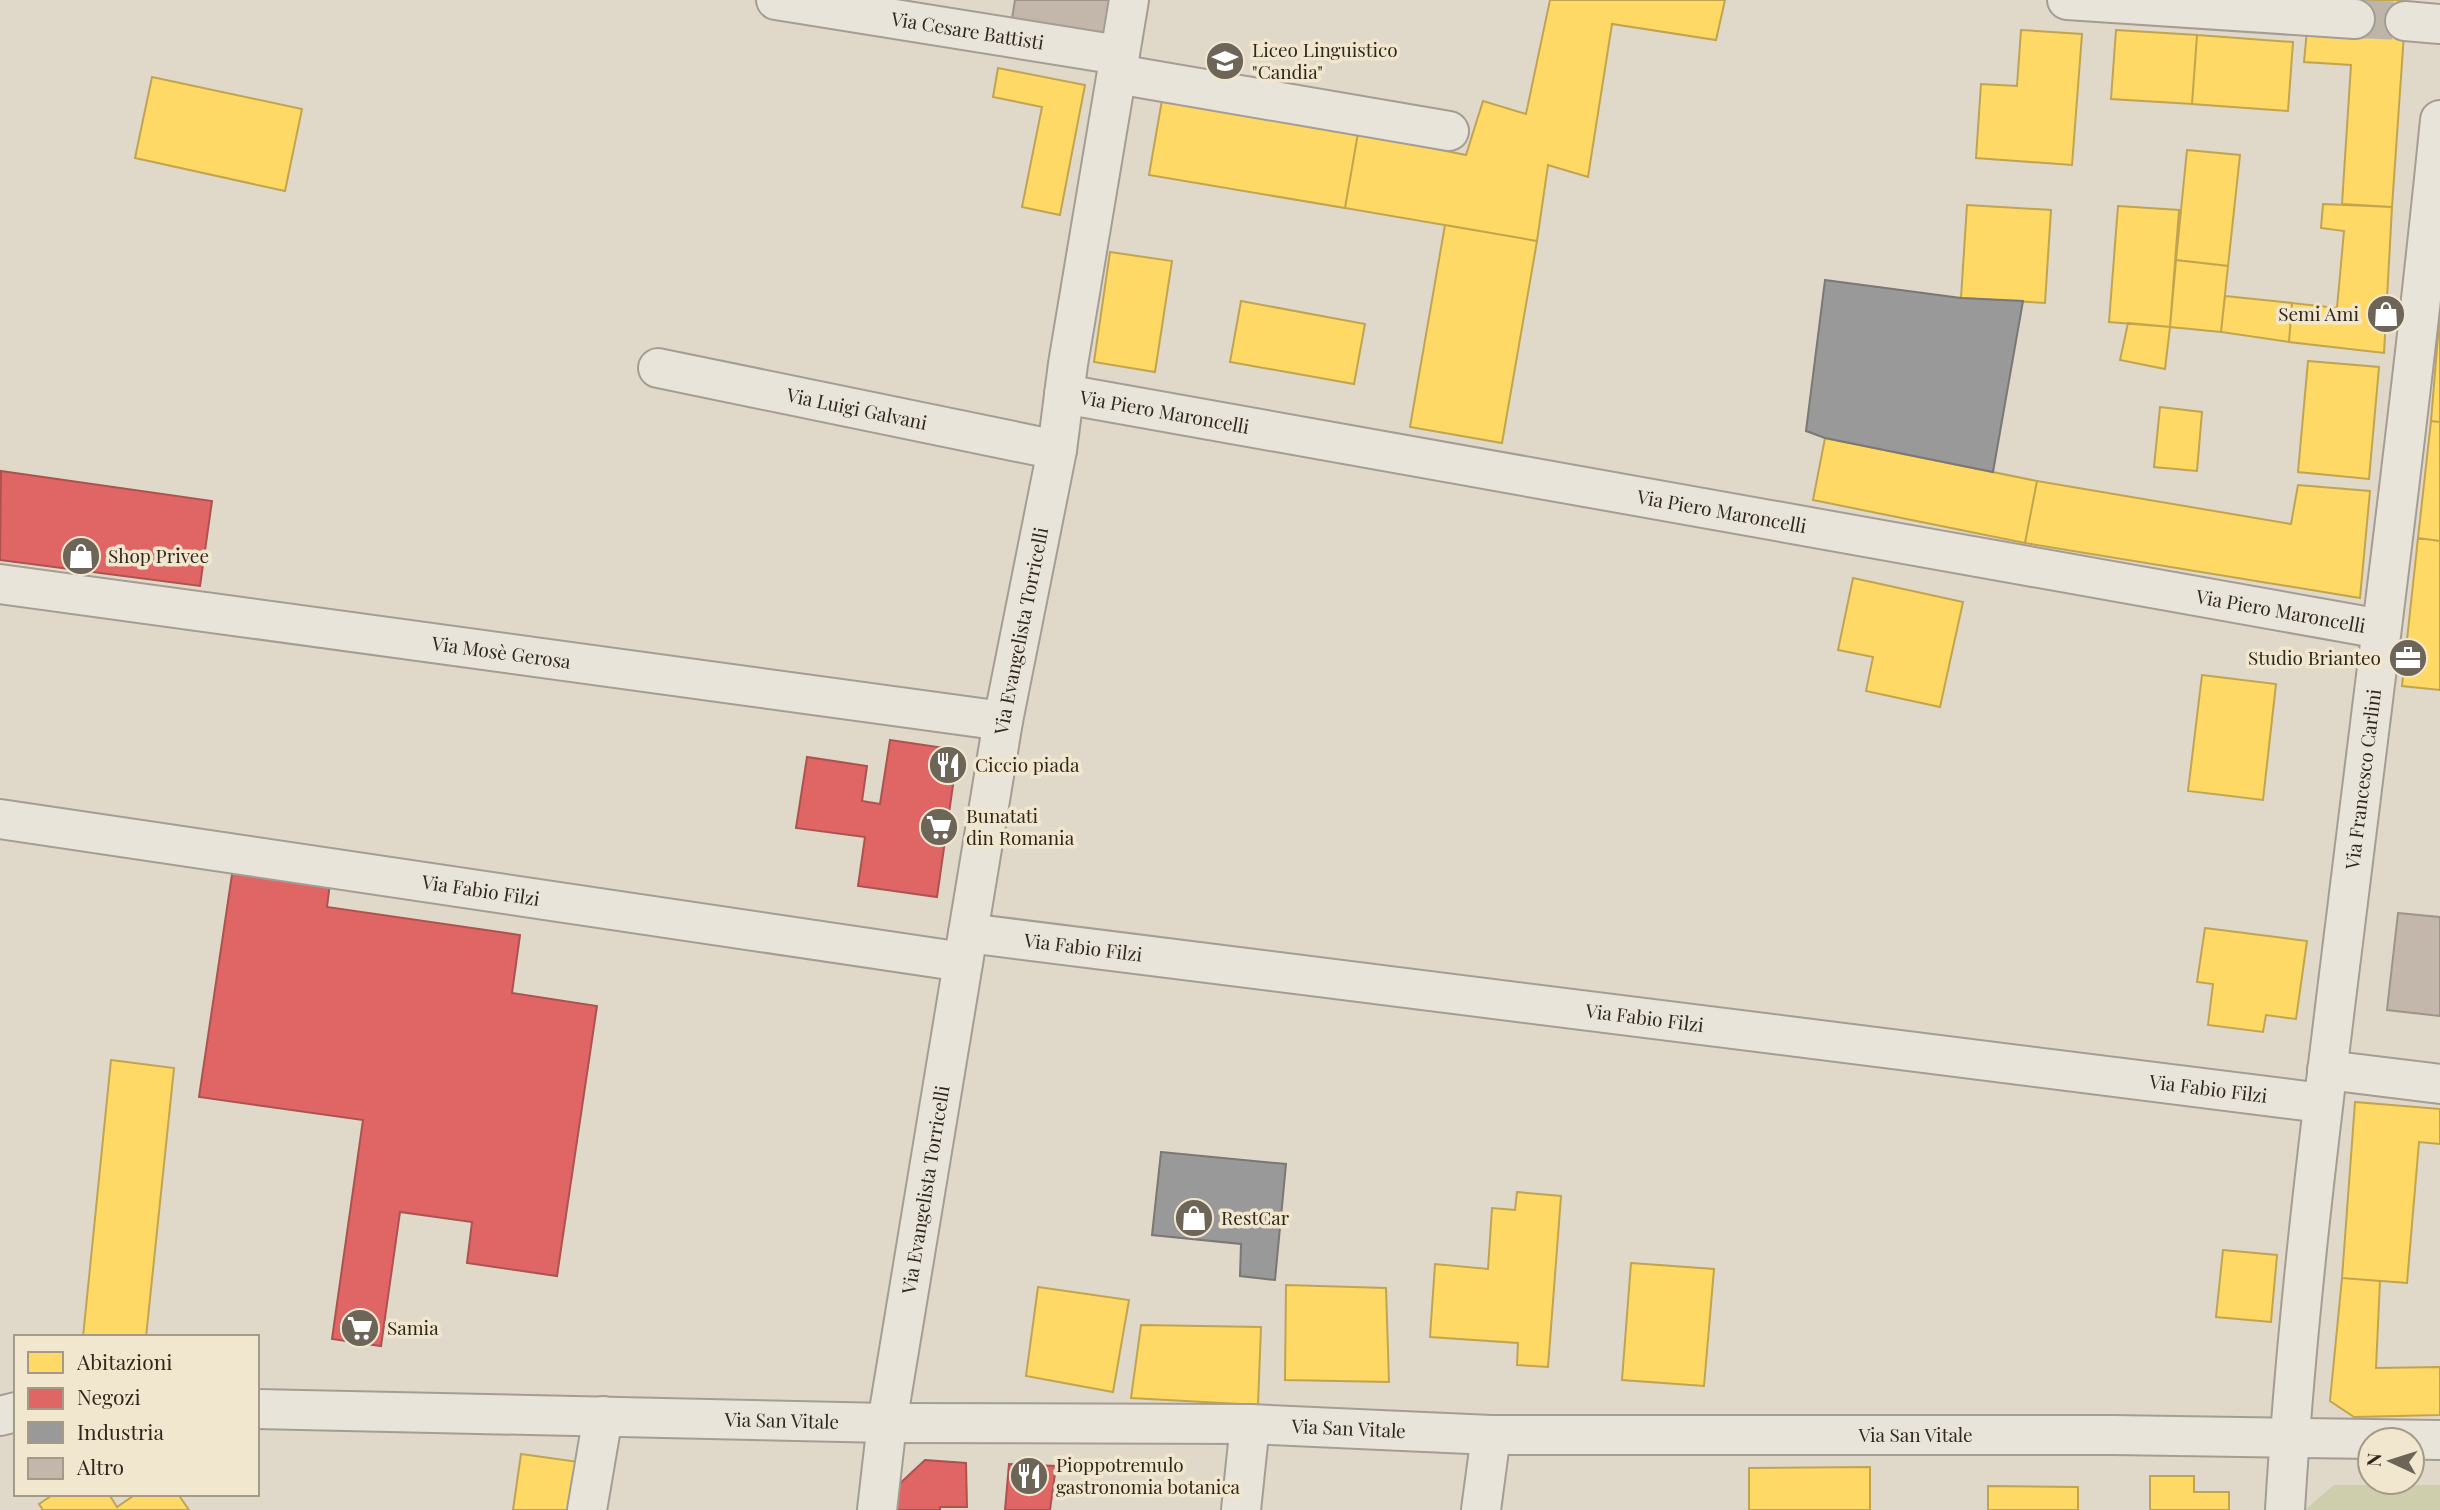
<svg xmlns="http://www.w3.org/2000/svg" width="2440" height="1510" viewBox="0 0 2440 1510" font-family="'Playfair Display',serif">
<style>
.green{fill:#cecead}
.homes{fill:#ffd966;stroke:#c1a450;stroke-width:2}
.shops{fill:#e06666;stroke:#ac5350;stroke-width:2}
.industry{fill:#999;stroke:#7a7774;stroke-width:2}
.building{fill:#c3b7ab;stroke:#9f9489;stroke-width:2}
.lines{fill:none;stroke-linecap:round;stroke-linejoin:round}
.minor-tunnel{stroke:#bdb5a7;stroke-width:38;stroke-dasharray:38 19;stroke-linecap:butt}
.minor-casing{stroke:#a59d93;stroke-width:42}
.minor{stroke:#e8e4da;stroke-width:38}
.labels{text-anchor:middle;stroke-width:7;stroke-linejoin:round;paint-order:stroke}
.street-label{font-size:19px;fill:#31271d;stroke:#f1e7cf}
.poi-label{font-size:19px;fill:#31271d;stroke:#f1e7cf;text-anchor:start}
</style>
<rect width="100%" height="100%" fill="#e0d8c9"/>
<path class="green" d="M2334 1485H2440V1510H2305Z"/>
<path class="homes" d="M1550 0H1725L1716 40 1612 24 1588 177 1548 165 1537 241 1345 208 1358 133 1466 155 1483 101 1526 114Z
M2329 0H2406V5Z
M2356 2 2406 5 2392 207 2342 204 2351 65 2304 62 2307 30Z
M2021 30 2082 34 2072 165 1976 158 1981 84 2017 86Z
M2116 30 2197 35 2192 104 2111 99Z
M2197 35 2293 42 2288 111 2192 104Z
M998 68 1085 85 1060 215 1022 207 1042 107 993 97Z
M152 77 302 109 285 191 135 158Z
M1162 100 1358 133 1345 208 1149 175Z
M2187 150 2240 155 2228 266 2176 260Z
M2323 204 2392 207 2384 353 2289 342 2292 303 2337 308 2344 231 2321 228Z
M1967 205 2051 210 2045 303 1961 298Z
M2118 206 2179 210 2170 327 2109 322Z
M1445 225 1537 241 1502 443 1410 427Z
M1110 252 1172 261 1155 372 1094 362Z
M2176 260 2228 266 2221 332 2170 327Z
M2225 296 2292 303 2289 342 2221 332Z
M1241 301 1365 324 1354 384 1230 362Z
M2440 312V422L2431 421Z
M2128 323 2170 327 2165 369 2120 360Z
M2308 361 2379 367 2369 479 2298 472Z
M2160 407 2202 412 2197 471 2154 467Z
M2431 421 2440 422V541L2418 538Z
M1825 438 2037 481 2025 543 1813 500Z
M2037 481 2291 524 2298 485 2370 491 2360 598 2025 543Z
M2418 538 2440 541V690L2402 686Z
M1853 578 1963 602 1940 707 1866 691 1873 657 1838 650Z
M2202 675 2276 684 2263 800 2188 791Z
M2205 928 2307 941 2296 1019 2266 1015 2263 1032 2208 1025 2213 984 2197 982Z
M111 1060 174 1068 146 1337H83Z
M2355 1102 2440 1109V1144L2419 1142 2407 1283 2342 1278Z
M1517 1192 1561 1196 1548 1367 1517 1365 1518 1343 1430 1337 1435 1264 1488 1269 1492 1208 1515 1210Z
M2223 1250 2277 1255 2271 1322 2216 1317Z
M1631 1263 1714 1269 1704 1386 1622 1380Z
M2342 1278 2380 1281 2376 1368 2440 1367V1415L2354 1417 2330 1401Z
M1286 1285 1386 1288 1389 1382 1285 1380Z
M1038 1287 1129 1300 1113 1392 1026 1376Z
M1141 1325 1261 1327 1258 1405 1131 1398Z
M521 1454 579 1462 572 1510H513Z
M1870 1467V1510H1749V1468Z
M2150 1476H2194V1492H2229V1510H2150Z
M1988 1486 2078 1487V1510H1988Z
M54 1494H109L117 1507 136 1494H178L189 1510H43L39 1504Z"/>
<path class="shops" d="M1 471 212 501 200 586 0 560Z
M890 740 958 750 937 897 858 886 865 837 796 828 807 757 867 766 862 801 880 804Z
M234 861 331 875 327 907 520 935 512 993 597 1006 557 1276 467 1263 472 1222 400 1212 381 1346 332 1339 363 1120 199 1097Z
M925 1460 966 1463 967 1507H940V1510H892L895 1488Z
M1009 1464 1056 1466 1050 1510H1005Z"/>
<path class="industry" d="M1825 280 1961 298 2023 301 1993 472 1825 438 1806 431Z
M1161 1152 1286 1164 1275 1280 1240 1276 1241 1244 1152 1235Z"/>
<path class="building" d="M1015 0H1111L1104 39 1011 25Z
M2398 913 2440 917V1016L2387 1010Z"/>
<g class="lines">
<path class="minor-tunnel" d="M2355 19 2405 21"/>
<g class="minor-casing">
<g id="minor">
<path id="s1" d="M776 0 1119 55"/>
<path d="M2067 0 2355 19"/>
<path d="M2405 21 2440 24"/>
<path d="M1117 74 1449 131"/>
<path id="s2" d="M658 368 1057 450"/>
<path id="s3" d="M1064 394 2381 629"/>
<path id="s4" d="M0 584 1003 721"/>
<path id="s5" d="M0 819 963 962"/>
<path id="s6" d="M968 933 2322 1103"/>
<path d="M2327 1070 2440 1084"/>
<path id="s7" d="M257 1409 887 1423 1250 1424 1491 1435H2113L2440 1440"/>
<path d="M0 1416 16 1412"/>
<path d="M587 1510 603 1416"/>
<path id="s8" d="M877 1510 887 1423 968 933 1003 721 1057 450 1068 364 1129 0"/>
<path d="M1241 1510 1250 1424"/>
<path d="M1481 1510 1491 1435"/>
<path id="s9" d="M2285 1510C2297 1307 2323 1104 2348 902 2380 641 2414 381 2440 120"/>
</g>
</g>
<use href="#minor" class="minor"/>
</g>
<defs>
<g id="school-disc" transform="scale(2.0125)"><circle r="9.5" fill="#6e6559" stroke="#f1e7cf"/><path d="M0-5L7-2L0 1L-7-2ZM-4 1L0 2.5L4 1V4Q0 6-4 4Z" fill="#fff"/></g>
<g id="shop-disc" transform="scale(2.0125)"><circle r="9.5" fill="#6e6559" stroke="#f1e7cf"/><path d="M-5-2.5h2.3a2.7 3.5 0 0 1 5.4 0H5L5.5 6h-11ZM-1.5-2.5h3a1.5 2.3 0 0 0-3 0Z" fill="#fff"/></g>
<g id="office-disc" transform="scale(2.0125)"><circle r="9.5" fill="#6e6559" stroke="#f1e7cf"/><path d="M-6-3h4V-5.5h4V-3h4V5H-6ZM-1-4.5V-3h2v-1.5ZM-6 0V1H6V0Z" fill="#fff"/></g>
<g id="restaurant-disc" transform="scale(2.0125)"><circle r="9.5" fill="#6e6559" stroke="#f1e7cf"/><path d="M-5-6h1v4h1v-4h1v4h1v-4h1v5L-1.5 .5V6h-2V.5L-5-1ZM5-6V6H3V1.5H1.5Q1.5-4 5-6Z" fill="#fff"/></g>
<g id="supermarket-disc" transform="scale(2.0125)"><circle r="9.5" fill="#6e6559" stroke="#f1e7cf"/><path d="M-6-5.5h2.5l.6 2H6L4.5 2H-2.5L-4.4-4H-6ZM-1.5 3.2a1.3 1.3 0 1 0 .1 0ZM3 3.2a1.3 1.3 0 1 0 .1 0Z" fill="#fff"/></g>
</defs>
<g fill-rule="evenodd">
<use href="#school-disc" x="1225" y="61"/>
<use href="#shop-disc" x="2386" y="314"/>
<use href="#shop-disc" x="81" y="556"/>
<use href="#office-disc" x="2408" y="658"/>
<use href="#restaurant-disc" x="948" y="765"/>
<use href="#supermarket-disc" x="939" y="827"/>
<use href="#shop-disc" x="1194" y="1218"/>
<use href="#supermarket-disc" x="360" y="1328"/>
<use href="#restaurant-disc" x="1029" y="1476"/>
</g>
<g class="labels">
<g class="street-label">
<text dy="7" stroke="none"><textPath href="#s1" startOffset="194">Via Cesare Battisti</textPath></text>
<text dy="7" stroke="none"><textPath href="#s2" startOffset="203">Via Luigi Galvani</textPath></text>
<text dy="7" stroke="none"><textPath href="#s3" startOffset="102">Via Piero Maroncelli</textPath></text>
<text dy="7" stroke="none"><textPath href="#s3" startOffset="668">Via Piero Maroncelli</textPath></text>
<text dy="7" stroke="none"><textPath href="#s3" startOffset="1236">Via Piero Maroncelli</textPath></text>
<text dy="7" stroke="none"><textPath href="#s8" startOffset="891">Via Evangelista Torricelli</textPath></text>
<text dy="7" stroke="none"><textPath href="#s4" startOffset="506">Via Mosè Gerosa</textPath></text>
<text dy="7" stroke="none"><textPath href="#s9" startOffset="735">Via Francesco Carlini</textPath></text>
<text dy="7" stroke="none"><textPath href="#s5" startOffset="486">Via Fabio Filzi</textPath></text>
<text dy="7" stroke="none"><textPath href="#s6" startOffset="116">Via Fabio Filzi</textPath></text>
<text dy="7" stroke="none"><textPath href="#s6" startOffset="682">Via Fabio Filzi</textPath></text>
<text dy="7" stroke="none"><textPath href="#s6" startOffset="1250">Via Fabio Filzi</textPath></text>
<text dy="7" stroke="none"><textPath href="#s8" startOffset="324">Via Evangelista Torricelli</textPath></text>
<text dy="7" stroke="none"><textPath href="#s7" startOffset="525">Via San Vitale</textPath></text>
<text dy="7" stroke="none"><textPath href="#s7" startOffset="1092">Via San Vitale</textPath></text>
<text dy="7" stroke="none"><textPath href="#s7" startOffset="1659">Via San Vitale</textPath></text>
</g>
<g class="poi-label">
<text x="1252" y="57">Liceo Linguistico<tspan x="1252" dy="22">"Candia"</tspan></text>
<text x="2359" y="321" text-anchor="end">Semi Ami</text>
<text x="108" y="563">Shop Privee</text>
<text x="2381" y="665" text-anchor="end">Studio Brianteo</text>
<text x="975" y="772">Ciccio piada</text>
<text x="966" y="823">Bunatati<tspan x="966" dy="22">din Romania</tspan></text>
<text x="1221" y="1225">RestCar</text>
<text x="387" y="1335">Samia</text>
<text x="1056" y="1472">Pioppotremulo<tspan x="1056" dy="22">gastronomia botanica</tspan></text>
</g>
</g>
<rect x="14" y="1335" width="245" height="161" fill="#f1e7cf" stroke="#a49a88" stroke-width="2"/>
<rect x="28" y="1352" width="35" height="21" fill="#ffd966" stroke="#a49a88" stroke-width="2"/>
<text x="77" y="1370" font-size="21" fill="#31271d">Abitazioni</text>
<rect x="28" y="1388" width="35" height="21" fill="#e06666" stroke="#a49a88" stroke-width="2"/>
<text x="77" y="1405" font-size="21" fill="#31271d">Negozi</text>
<rect x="28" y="1422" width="35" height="21" fill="#999999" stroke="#a49a88" stroke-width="2"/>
<text x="77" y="1440" font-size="21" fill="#31271d">Industria</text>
<rect x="28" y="1458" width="35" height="21" fill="#c3b7ab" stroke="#a49a88" stroke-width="2"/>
<text x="77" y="1475" font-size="21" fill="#31271d">Altro</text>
<g transform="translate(2391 1461) rotate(274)"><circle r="33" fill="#f1e7cf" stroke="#a49a88" stroke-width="2"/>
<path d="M0-5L12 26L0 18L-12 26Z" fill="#6e6559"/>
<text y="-10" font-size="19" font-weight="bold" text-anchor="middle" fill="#31271d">N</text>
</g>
</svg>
